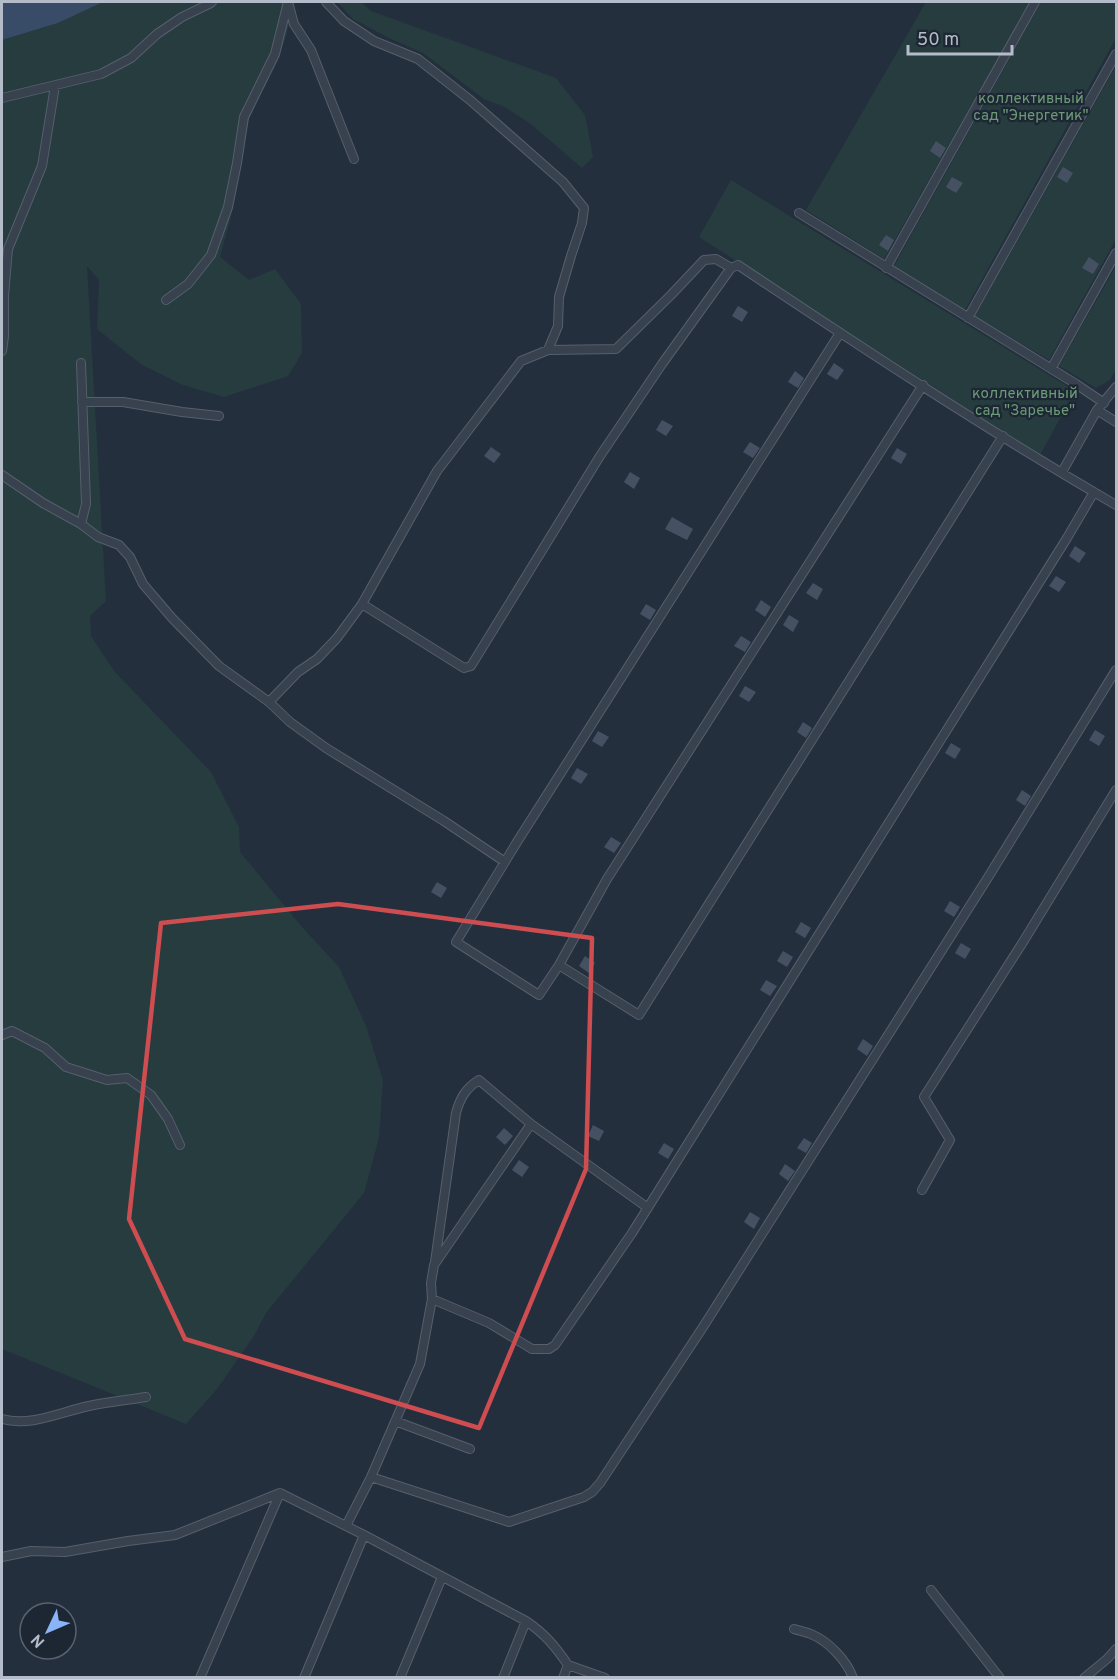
<svg xmlns="http://www.w3.org/2000/svg" width="1118" height="1679" viewBox="0 0 1118 1679" font-family="Overpass,sans-serif">
<style>
.green{fill:#263c3f}
.water{fill:#394c67}
.building{fill:#455162}
.lines{fill:none;stroke-linecap:round;stroke-linejoin:round}
.lane-casing{stroke:#565f6c;stroke-width:10}
.lane{stroke:#38414e;stroke-width:8}
.marked{fill:none;stroke:#ce4d50;stroke-width:4.5;stroke-linejoin:round}
.labels{text-anchor:middle;stroke-width:4.5;stroke-linejoin:round;paint-order:stroke}
.park-label{font-size:15px;fill:#6b9a76;stroke:#1d2633}
</style>
<rect width="100%" height="100%" fill="#242f3e"/>
<path class="green" d="M103 2H295L286 36 279 58 249 119 233 209 220 257 249 280 275 269 301 304 302 353 288 376 224 397 183 385 142 365 97 329 99 280 87 266 106 601 90 616 91 636 115 672 211 772 239 827 240 852 302 927 339 967 366 1026 383 1080 379 1138 364 1193 266 1313 254 1336 217 1389 186 1424 2 1349V40L58 23Z
M337 2H361L371 11 556 78 585 115 593 157 582 168 532 125 505 107 484 99 423 53 389 38 353 19Z
M926 2H1030L884 259 806 210Z
M1041 2H1116V38L965 310 894 266Z
M1116 66V239L1049 360 975 316Z
M731 180 1075 391 1040 455 699 237Z
M1116 266V369L1110 380 1096 388 1059 366Z"/>
<path class="water" d="M2 2H103L58 23 2 40Z"/>
<path class="building" d="M936 141 946 148 940 158 930 151Z
M1063 167 1073 173 1067 183 1057 177Z
M952 177 963 183 956 193 946 187Z
M886 235 894 240 888 251 879 245Z
M1089 257 1099 264 1093 274 1082 268Z
M738 306 748 312 742 322 732 316Z
M834 363 844 370 837 380 827 374Z
M795 371 804 378 798 388 788 382Z
M662 420 673 426 666 436 656 430Z
M750 442 760 448 753 458 743 452Z
M491 447 501 454 494 463 484 456Z
M897 448 907 454 901 464 891 458Z
M630 472 640 478 634 489 624 482Z
M672 517 693 529 687 540 665 529Z
M1075 546 1086 553 1079 563 1069 556Z
M1056 576 1066 582 1059 592 1049 586Z
M813 583 823 589 817 600 806 593Z
M761 600 771 607 765 617 755 610Z
M646 604 656 610 650 620 640 614Z
M789 615 799 621 793 632 783 625Z
M741 636 751 642 745 652 734 646Z
M745 686 756 692 749 702 739 696Z
M803 722 812 728 806 738 797 732Z
M1095 730 1105 736 1099 746 1089 740Z
M598 731 609 737 602 747 592 741Z
M951 743 961 749 955 759 945 753Z
M577 768 588 774 581 784 571 778Z
M1022 790 1031 796 1025 806 1016 800Z
M611 837 621 843 614 853 604 847Z
M437 882 447 888 441 898 431 892Z
M950 901 960 907 954 917 944 911Z
M801 922 811 928 805 938 795 932Z
M961 943 971 949 965 959 955 953Z
M783 951 793 957 787 967 777 961Z
M585 956 595 963 589 973 579 966Z
M766 980 777 986 770 996 760 990Z
M863 1039 873 1046 867 1056 857 1049Z
M593 1125 604 1131 599 1141 588 1136Z
M504 1128 513 1136 505 1145 496 1137Z
M804 1138 812 1143 806 1153 797 1148Z
M664 1143 674 1149 668 1159 658 1153Z
M519 1160 529 1167 522 1177 512 1170Z
M785 1164 795 1171 788 1181 779 1174Z
M750 1212 760 1218 754 1229 744 1222Z"/>
<g class="lines">
<g class="lane-casing">
<path id="lane" d="M288 2 294 24 311 50 354 159
M326 2 344 21 374 41 418 59 470 100 563 182 584 208 582 223 571 256 559 297 558 326 548 350
M2 98 101 74 131 58 157 34 182 17 209 4 212 2
M799 213 1076 384 1104 403
M886 268 1035 2
M166 300 188 284 211 255 228 207 237 163 244 117 275 54 288 2
M968 318 1116 54
M840 333 517 842 456 942 539 995 559 965 607 879 923 385
M2 351 4 336V296L8 249 42 166 55 86
M1051 369 1116 253
M82 402H123L182 412 219 416
M1097 410 1116 422
M1062 472 1097 410 1116 387
M2 475 43 503 81 524 98 537 119 545 130 557 143 584 172 618 219 666 269 702 290 722 326 748 444 821 505 862
M81 524 86 504 81 363
M362 604 464 668 471 666 600 456 662 364 731 268 738 265C862 348 987 430 1116 505
M269 702 298 672 317 659 337 638 362 604 437 471 521 361 548 350 616 349 671 295 704 260 716 259 731 268
M559 965 639 1015 1003 436
M2 1035 12 1031 45 1048 66 1067 107 1080 127 1078 151 1095 168 1119 180 1145
M922 1190 950 1140 924 1097 1023 942 1116 790
M435 1262 456 1113C460 1098 466 1088 479 1080L531 1124
M432 1299 489 1323 532 1349H549L555 1345 632 1233 1067 538 1094 492
M2 1419C31 1427 60 1412 89 1406 108 1402 127 1400 146 1397
M395 1421 470 1449
M371 1477 509 1522 584 1497 592 1492 600 1483 703 1327 987 879 1116 670
M346 1526 371 1477 420 1364 432 1299 431 1283 434 1265 531 1124 648 1208
M2 1557 31 1551 65 1552 128 1541 175 1535 280 1493
M931 1590 1000 1678
M794 1629C800 1631 807 1632 813 1635 829 1642 847 1661 853 1678
M568 1665 605 1678
M200 1678 280 1493 364 1535 526 1621C545 1634 555 1646 568 1665L563 1678
M304 1678 364 1535
M400 1678 442 1577
M503 1678 526 1621
M1084 1678 1107 1659 1116 1649"/>
</g>
<use href="#lane" class="lane"/>
</g>
<path class="marked" d="M338 904 592 938 586 1169 479 1428 185 1339 129 1219 161 923Z"/>
<g class="labels">
<g class="park-label">
<text x="1031" y="103">коллективный<tspan x="1031" dy="17">сад "Энергетик"</tspan></text>
<text x="1025" y="398">коллективный<tspan x="1025" dy="17">сад "Заречье"</tspan></text>
</g>
</g>
<rect width="1118" height="1679" fill="none" stroke="#b4bcc9" stroke-width="6"/>
<g transform="translate(48 1631) rotate(226)"><circle r="28" fill="#1d2633" stroke="#59626f" stroke-width="1.5"/>
<path d="M0-4.5L10 22L0 15L-10 22Z" fill="#8ab4f8"/>
<text y="-9" font-size="16" font-weight="bold" text-anchor="middle" fill="#b4bcc9">N</text>
</g>
<path d="M908 45v9h104v-9" fill="none" stroke="#b4bcc9" stroke-width="3"/>
<text x="917" y="45" font-size="18" fill="#b4bcc9" stroke="#1d2633" stroke-width="4.5" paint-order="stroke">50 m</text>
</svg>
